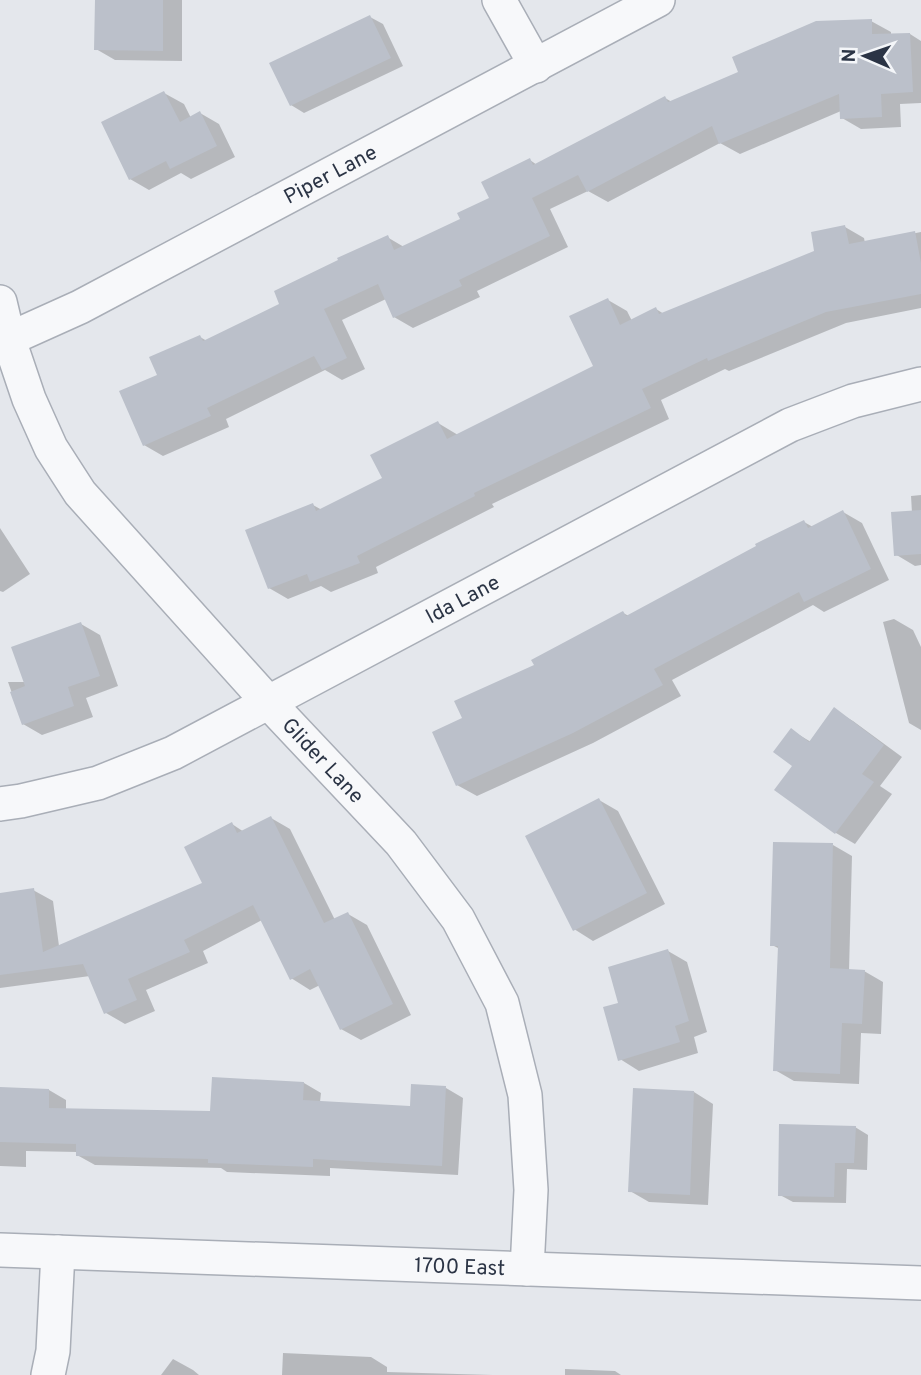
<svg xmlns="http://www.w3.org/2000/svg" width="921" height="1375" viewBox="0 0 921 1375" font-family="Overpass,sans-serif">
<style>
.shadow{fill:#0003}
.building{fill:#bbc0ca}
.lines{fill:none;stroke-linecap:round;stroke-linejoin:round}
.minor-casing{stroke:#a9aeb7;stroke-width:36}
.minor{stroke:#f7f8fa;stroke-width:33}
.labels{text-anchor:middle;stroke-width:5;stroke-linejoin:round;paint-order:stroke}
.street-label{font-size:21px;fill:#2b3445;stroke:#f4f6f9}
</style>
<rect width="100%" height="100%" fill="#e4e7ec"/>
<path class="shadow" d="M97 0H182V61L115 60 96 49Z
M370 17 383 24 403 66 304 113 291 105Z
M871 21 891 32V35L910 34 921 41V103L900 104 901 127 861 129 842 118 841 111 740 154 720 143 608 202 588 191 550 209 568 247 477 291 480 297 413 328 394 317 386 299 342 320 365 369 342 380 325 370 226 419 229 427 163 456 144 445 159 376 200 337 207 341 282 305 387 237 404 247 462 220 491 198 530 160 537 165 665 98 672 102Z
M164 93 184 104 191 118 200 113 219 124 235 157 191 179 181 173 149 190 130 179Z
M845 227 864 238 865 243 921 232V308L846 323 729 371 725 369 661 400 669 419 492 504 494 507 376 567 378 573 331 592 321 586 288 599 269 588 313 505 322 510 384 479 438 423 458 435 596 367 608 300 627 311 632 321 656 309 664 314 816 252Z
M921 495V565L915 566 895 554 912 513 911 496Z
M843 512 862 523 889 580 824 612 813 605 672 680 681 696 593 743 477 796 457 785 465 719 536 665 623 613 629 616 804 522 813 527Z
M0 528 30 574 3 592 0 591Z
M894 619 913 630 921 647V730L909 723 883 622Z
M81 624 100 635 118 686 86 698 93 717 42 735 23 724 8 682H25Z
M834 710 853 721 902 757 880 786 892 794 855 844 836 833 794 766 791 730 811 742Z
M599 800 618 811 665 904 593 941 574 929Z
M271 818 290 829 335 920 348 914 367 925 411 1015 361 1040 341 1029 320 985 310 990 291 978 262 920 203 951 208 963 146 990 155 1011 125 1024 106 1013 90 976 0 988V894L33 890 53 901 59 946 204 883 232 824 244 832Z
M833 845 852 856 849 971H864L883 982 881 1034 861 1033 859 1084 794 1081 775 1070 780 949 772 945Z
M668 951 687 962 707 1032 694 1037 698 1053 639 1071 620 1059V1004Z
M304 1083 321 1093 320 1102 412 1107 446 1088 463 1098 458 1175 330 1168V1176L227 1172 221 1168 95 1165 77 1155V1152L26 1151V1167L0 1166V1089L49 1090 66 1100V1110L212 1113Z
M694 1092 713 1104 708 1205 649 1202 630 1191Z
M855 1127 868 1135 867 1170 847 1169 846 1203 793 1202 780 1195Z
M283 1353 371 1357 387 1367V1372L493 1375H282Z
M173 1359 193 1370 199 1375H161Z
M565 1369 615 1371 621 1375H565Z"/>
<path class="building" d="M95 0H163V51L94 50Z
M370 15 391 58 290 106 269 63Z
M872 19V34L910 33 913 92 881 94 882 117 840 119 839 94 719 144 712 126 587 192 578 175 532 198 550 236 459 280 462 286 393 318 378 284 324 309 347 358 322 370 314 356 207 408 211 416 143 446 119 391 157 375 149 357 200 335 203 341 279 304 274 291 338 260 337 258 388 235 394 250 460 219 457 213 489 198 481 182 530 158 533 165 665 96 668 102 738 72 732 57 816 21Z
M164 91 180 122 200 111 217 146 170 169 166 161 129 180 101 122Z
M845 225 849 244 915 231 921 263V294L826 312 708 361 707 358 642 389 651 408 474 493 475 496 357 556 360 563 310 582 307 574 268 589 245 530 313 503 316 511 382 478 370 455 438 421 447 439 593 366 569 316 608 298 620 325 656 307 659 314 814 251 811 232Z
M843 510 871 569 804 602 799 592 654 669 663 685 573 733 456 786 432 732 462 718 454 701 534 665 531 660 623 611 626 616 756 546 755 544 804 520 808 528Z
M921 510V554L894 556 891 512Z
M81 622 100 676 68 687 74 706 22 725 10 692 25 686 11 647Z
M834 707 884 745 862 774 874 782 835 834 774 790 792 766 773 752 791 728 809 742Z
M599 798 647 893 573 931 525 836Z
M271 816 324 923 348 912 393 1004 340 1030 310 969 290 980 253 905 184 940 190 952 128 979 137 1000 104 1014 83 964 0 975V893L34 888 43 952 202 883 184 847 232 822 237 833Z
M773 842 833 843 830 968 865 970 862 1024 842 1023 840 1074 773 1071 778 946H770Z
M668 949 689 1021 675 1026 680 1042 618 1061 603 1007 618 1003 608 967Z
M212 1077 304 1082 303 1100 410 1106 411 1084 446 1086 442 1166 313 1159V1167L208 1163V1159L76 1156V1144L0 1142V1087L49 1089V1108L210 1111Z
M633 1088 694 1091 690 1195 628 1192Z
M779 1124 856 1126 854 1163H835L834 1197 778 1196Z"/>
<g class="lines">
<g class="minor-casing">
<g id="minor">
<path d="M499 0 536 66"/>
<path id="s1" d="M0 302 9 340 29 399 51 448 80 493 269 703 401 843 458 919 502 1003 525 1095 531 1190 527 1269"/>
<path id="s2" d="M0 343 80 307 658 0"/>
<path id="s3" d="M0 804 21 801 98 783 173 753 790 425 853 401 921 384"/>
<path id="s4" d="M0 1250 921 1283"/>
<path d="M48 1375 53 1351 58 1252"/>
</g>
</g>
<use href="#minor" class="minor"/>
</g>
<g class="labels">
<g class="street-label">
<text dy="7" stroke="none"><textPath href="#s2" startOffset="371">Piper Lane</textPath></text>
<text dy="7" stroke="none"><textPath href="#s3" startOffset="509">Ida Lane</textPath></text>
<text dy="7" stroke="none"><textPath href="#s1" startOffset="570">Glider Lane</textPath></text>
<text dy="7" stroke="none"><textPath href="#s4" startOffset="460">1700 East</textPath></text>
</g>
</g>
<g transform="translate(865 56) rotate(272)" stroke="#f4f6f9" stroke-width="5" paint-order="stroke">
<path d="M0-5L12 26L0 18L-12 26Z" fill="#2b3445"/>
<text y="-10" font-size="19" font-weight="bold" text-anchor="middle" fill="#2b3445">N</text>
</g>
</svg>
